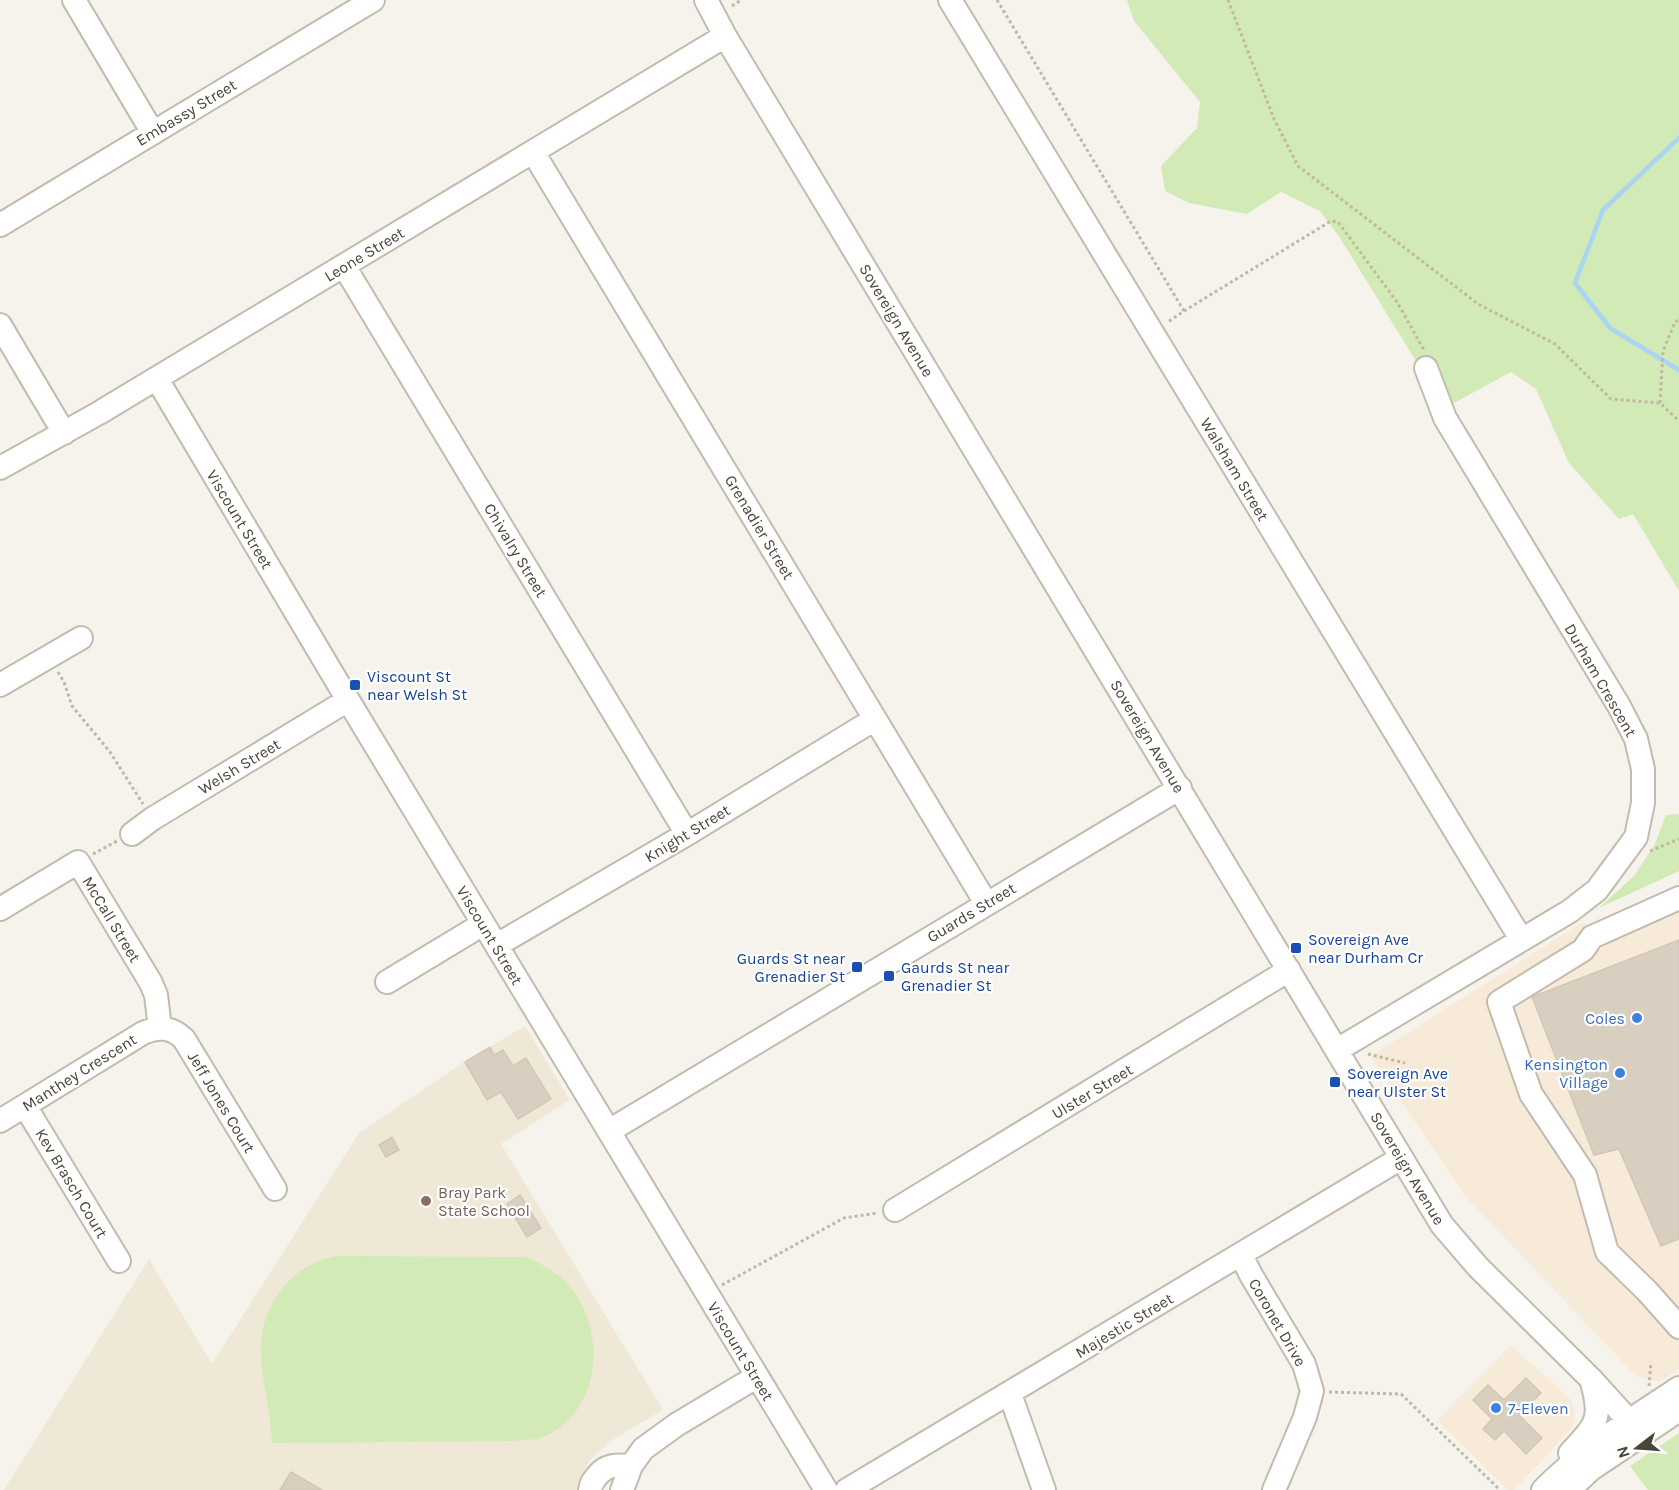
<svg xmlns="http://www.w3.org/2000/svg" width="1679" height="1490" viewBox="0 0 1679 1490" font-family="Karla,sans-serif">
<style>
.commercial{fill:#f7ead8}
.education{fill:#efe8d6}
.green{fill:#d2eab5}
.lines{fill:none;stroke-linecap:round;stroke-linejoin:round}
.stream{stroke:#a9d4f2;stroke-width:4.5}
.building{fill:#d8cfc1;stroke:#d3c7b4;stroke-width:1.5}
.minor-casing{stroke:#c2bbae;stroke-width:26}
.path{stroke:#c4b79f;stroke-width:3;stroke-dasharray:3 3;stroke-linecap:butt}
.minor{stroke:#fff;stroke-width:22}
.transit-dot{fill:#1a4fb4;stroke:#fff;stroke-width:2}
.shop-dot{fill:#3f7fe0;stroke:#fff;stroke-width:2}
.education-dot{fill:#8d6e63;stroke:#fff;stroke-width:2}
.labels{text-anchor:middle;stroke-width:4.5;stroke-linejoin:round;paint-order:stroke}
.street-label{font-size:16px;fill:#4b4439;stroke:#fff}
.transit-label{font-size:16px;fill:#164399;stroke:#fff;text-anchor:start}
.shop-label{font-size:16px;fill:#366cbe;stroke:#fff;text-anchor:end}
.education-label{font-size:16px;fill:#785e54;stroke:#fff;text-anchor:start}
</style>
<rect width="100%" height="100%" fill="#f6f3ec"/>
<path class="commercial" d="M1679 903V1369L1660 1381 1637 1377 1464 1195 1371 1056 1583 922 1589 928Z
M1511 1345 1571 1400 1576 1418 1571 1429 1514 1490H1508L1437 1420Z"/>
<path class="education" d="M525 1026 570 1100 501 1144 663 1410 614 1439 591 1459 577 1483 578 1490H4L149 1259 212 1364 359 1133 464 1062Z"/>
<path class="green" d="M1127 0H1679V591L1633 514 1619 519 1569 463 1536 389 1511 372 1445 408 1340 238 1320 211 1281 192 1247 214 1189 203 1165 191 1161 166 1197 128 1200 102 1134 21Z
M1679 814V871L1599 908 1634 876 1655 844 1666 815Z
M338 1256 526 1257C543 1264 560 1274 571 1288 606 1332 601 1406 550 1434 539 1440 526 1440 514 1441L272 1443C270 1384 241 1336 286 1284 299 1270 319 1258 338 1256Z
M1679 1433V1490H1648L1630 1466Z"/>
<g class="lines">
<path class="stream" d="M1679 138 1603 210 1575 283 1610 328 1679 370"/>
</g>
<path class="building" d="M1679 940V1239L1661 1246 1619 1149 1594 1155 1532 997Z
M490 1047 494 1055 503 1050 513 1066 526 1058 551 1099 518 1119 501 1092 487 1100 465 1062Z
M392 1137 399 1150 386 1157 379 1145Z
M520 1195 541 1228 527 1237 507 1204Z
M1526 1378 1541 1393 1519 1415 1542 1438 1526 1454 1504 1431 1495 1440 1483 1429 1492 1419 1473 1400 1488 1385 1504 1400Z
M291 1472 322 1490H280Z"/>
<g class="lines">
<g class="minor-casing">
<path id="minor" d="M74 0 153 133
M706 0 725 36 1442 1225 1478 1267 1591 1379 1641 1434
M950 0 1521 939
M533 152 986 903
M0 225 373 0
M344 266 687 834
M0 325 64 433
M157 379 348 700 826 1490
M0 468 99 413 725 36
M0 685 81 638
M132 834 152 819 348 700
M1679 898 1592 937 1583 950 1499 1002 1531 1094 1585 1175 1607 1252 1647 1291 1679 1327
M0 909 78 862 151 983 156 995 160 1028
M497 945 687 834 875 719
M387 982 483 924
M1337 1050 1570 911 1597 890 1636 837 1643 803V769L1636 739 1619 706 1445 418 1426 368
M25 1106 119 1261
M0 1121 143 1033C159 1026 172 1027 184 1039L275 1189
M609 1131 1180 788
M895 1210 1289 970
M1241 1255 1251 1275 1304 1364 1312 1391 1305 1417 1274 1490
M1010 1394 1044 1490
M1570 1453C1597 1424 1603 1419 1591 1379
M590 1490C591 1483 593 1481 597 1476 606 1464 617 1465 631 1466
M622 1490 631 1466 643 1449 676 1425 756 1377
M847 1490 1401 1158
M1543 1490C1581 1451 1633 1418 1679 1388
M1569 1490 1590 1470 1679 1410"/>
</g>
<path class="path" d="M997 0 1184 311 1168 322
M1228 0 1274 119 1298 166 1478 304 1555 344 1611 399 1660 403 1679 421
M732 6 741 0
M1184 311 1331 221 1338 222 1397 302 1424 350
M1660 403 1663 351 1675 322 1679 320
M58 672 64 682 72 706 110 752 143 804
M1650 851 1679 839
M93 854 117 841
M1368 1054 1405 1063
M722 1285 844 1218 878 1213
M1649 1386 1651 1362
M1329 1392 1401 1394 1500 1490"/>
<use href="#minor" class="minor"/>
</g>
<g class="transit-dot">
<rect x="349" y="679" width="12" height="12" rx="3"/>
<rect x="1290" y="942" width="12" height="12" rx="3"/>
<rect x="851" y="961" width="12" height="12" rx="3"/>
<rect x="883" y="970" width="12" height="12" rx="3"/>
<rect x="1329" y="1076" width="12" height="12" rx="3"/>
</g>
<g class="shop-dot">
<circle cx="1637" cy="1018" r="6"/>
<circle cx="1620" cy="1073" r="6"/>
<circle cx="1496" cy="1408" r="6"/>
</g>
<circle class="education-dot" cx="426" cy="1201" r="6"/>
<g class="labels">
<g class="street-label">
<text transform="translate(186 112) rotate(-31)" y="6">Embassy Street</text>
<text transform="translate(364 254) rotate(-31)" y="6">Leone Street</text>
<text transform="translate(897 320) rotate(59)" y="6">Sovereign Avenue</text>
<text transform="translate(1235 469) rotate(59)" y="6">Walsham Street</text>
<text transform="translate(240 519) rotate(59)" y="6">Viscount Street</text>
<text transform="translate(760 527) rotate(59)" y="6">Grenadier Street</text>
<text transform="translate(516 550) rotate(59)" y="6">Chivalry Street</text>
<text transform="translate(1601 680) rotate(60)" y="6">Durham Crescent</text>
<text transform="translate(1148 736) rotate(59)" y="6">Sovereign Avenue</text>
<text transform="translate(239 766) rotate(-31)" y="6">Welsh Street</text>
<text transform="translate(687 833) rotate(-31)" y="6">Knight Street</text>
<text transform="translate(971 912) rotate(-31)" y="6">Guards Street</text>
<text transform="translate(112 919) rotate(59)" y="6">McCall Street</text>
<text transform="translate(490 935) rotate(59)" y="6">Viscount Street</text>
<text transform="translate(79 1072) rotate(-32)" y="6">Manthey Crescent</text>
<text transform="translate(1092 1091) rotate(-31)" y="6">Ulster Street</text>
<text transform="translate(222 1102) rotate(59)" y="6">Jeff Jones Court</text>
<text transform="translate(1408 1168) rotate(59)" y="6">Sovereign Avenue</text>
<text transform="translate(72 1183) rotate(59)" y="6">Kev Brasch Court</text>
<text transform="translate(1278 1322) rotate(60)" y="6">Coronet Drive</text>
<text transform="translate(1124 1325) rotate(-31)" y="6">Majestic Street</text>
<text transform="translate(741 1351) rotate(59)" y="6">Viscount Street</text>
</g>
<g class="transit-label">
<text x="367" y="682">Viscount St<tspan x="367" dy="18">near Welsh St</tspan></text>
<text x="1308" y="945">Sovereign Ave<tspan x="1308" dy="18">near Durham Cr</tspan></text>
<text x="845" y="964" text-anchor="end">Guards St near<tspan x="845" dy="18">Grenadier St</tspan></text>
<text x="901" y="973">Gaurds St near<tspan x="901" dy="18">Grenadier St</tspan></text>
<text x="1347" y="1079">Sovereign Ave<tspan x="1347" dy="18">near Ulster St</tspan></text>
</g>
<g class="shop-label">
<text x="1625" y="1024">Coles</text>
<text x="1608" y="1070">Kensington<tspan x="1608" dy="18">Village</tspan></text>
<text x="1508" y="1414" text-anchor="start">7-Eleven</text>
</g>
<g class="education-label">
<text x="438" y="1198">Bray Park<tspan x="438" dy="18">State School</tspan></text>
</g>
</g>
<g transform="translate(1637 1448) rotate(253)" stroke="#ffffff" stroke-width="4.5" paint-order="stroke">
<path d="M0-4.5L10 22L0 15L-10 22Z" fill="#4b4439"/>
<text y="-9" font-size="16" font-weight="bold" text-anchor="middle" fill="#4b4439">N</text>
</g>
</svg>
